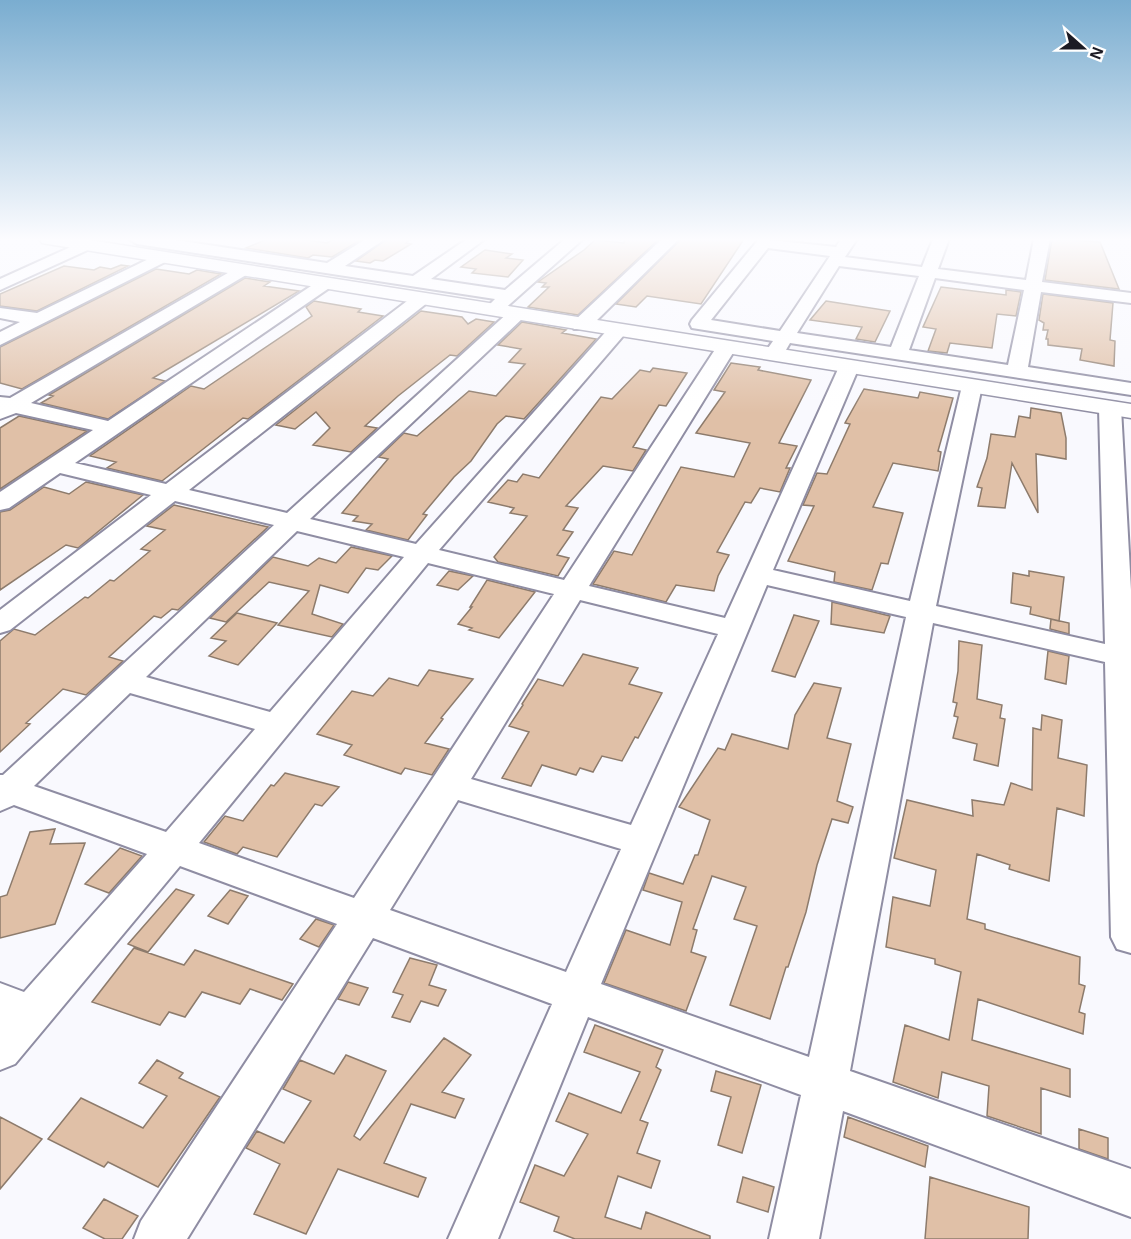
<svg xmlns="http://www.w3.org/2000/svg" width="1131" height="1239" viewBox="0 0 1131 1239" font-family="Arial,sans-serif">
<style>
.building{fill:#e0c0a7;stroke:#8d7b6c;stroke-width:1.5}
.lines{fill:none;stroke-linecap:round;stroke-linejoin:round}
.minor-casing{stroke:#8f8da3;stroke-width:4}
.highway-casing{stroke:#8f8da3;stroke-width:3}
.minor{fill:#fff;fill-rule:evenodd}
.highway{fill:#fff;fill-rule:evenodd}
</style>
<rect width="100%" height="100%" fill="#f9f9fe"/>
<path class="building" d="M267 239H300L327 243 334 239H362L332 257 313 255 308 258 246 248Z
M387 239H411L406 243 411 244 383 261 375 260 370 263 356 261Z
M625 239H659L578 315 528 307 549 287H542L546 283 538 282 584 250 595 240 624 243Z
M681 239H744L701 304 647 296 636 307 616 304Z
M1052 239 1100 242 1119 289 1045 280Z
M485 250 512 254 506 258 523 260 508 277 472 273 476 269 461 267Z
M121 265 128 266 37 311 0 306V294L64 266 94 270 100 267 111 269Z
M156 269 189 274 197 270 221 274 22 389 0 383V347Z
M245 278 270 282 264 286 299 291 153 378 165 381 108 419 41 403 53 396 49 395Z
M941 287 1006 295V290L1021 292 1016 316 997 314 992 348 950 343 947 353 928 351 936 329 923 327Z
M1043 294 1113 303 1110 340 1115 341 1114 366 1080 360 1082 349 1048 345V339H1046L1048 330H1043L1044 323 1039 320Z
M314 301 361 309 358 312 383 316 248 419 243 418 162 481 107 468 116 462 90 456 191 386 204 389 312 316 306 307Z
M826 301 890 311 875 342 856 339 862 327 810 320Z
M421 311 462 317 468 324 476 319 494 322 457 356 450 355 398 396 365 426 377 428 351 452 313 445 330 428 316 412 295 429 276 425Z
M522 322 566 330 562 333 596 339 524 419 506 416 497 424 471 461 454 477 423 514 427 515 408 540 366 530 372 524 353 521 358 516 342 513 388 459 379 457 404 433 417 436 469 391 496 396 525 364 509 362 521 349 498 345Z
M731 363 760 367 758 370 811 380 779 443 797 446 786 468H790L780 492 760 488 751 503 745 502 717 552 729 555 718 576 714 591 676 585 666 602 593 584 614 551 632 555 681 467 734 477 750 443 696 433 725 392 714 390Z
M653 368 687 373 666 406 659 405 633 447 646 450 633 471 603 466 566 506 578 508 563 530 573 532 557 555 569 558 558 576 498 562 494 557 527 516 510 513 514 508 488 502 508 480 517 482 523 474 539 478 601 397 612 399 640 370 650 372Z
M864 389 918 398 920 392 953 398 938 451 941 452 938 471 893 463 873 507 903 513 888 564 881 563 872 590 834 582 835 572 788 561 814 506 803 505 817 473 827 474 850 424 845 423Z
M1031 408 1061 413 1066 438V459L1036 454 1038 513 1012 463 1005 508 978 506 982 488 977 487 987 458 991 434 1015 437 1019 416 1030 418Z
M19 416 87 431 0 489V428Z
M86 482 143 495 78 548 66 545 0 590V512L10 510 44 487 69 494Z
M174 505 268 527 178 610 172 609 161 618 154 616 109 657 123 661 86 695 63 689 26 723 30 724 0 752V641L14 629 35 635 85 597 88 598 110 580 114 581 150 551 141 549 165 530 147 526Z
M351 547 392 556 378 570 366 568 348 593 320 585 312 614 343 624 332 637 278 625 309 591 269 582 226 622 210 618 273 557 308 566 319 558 336 563Z
M449 571 473 576 458 590 437 585Z
M1029 571 1064 577 1059 621 1030 614 1031 607 1011 603 1013 573 1029 576Z
M487 580 535 592 499 638 469 630 472 628 458 624 472 607H470Z
M832 602 890 616 884 633 831 624Z
M237 613 277 623 238 665 209 656 226 641 211 638Z
M794 615 819 621 795 677 772 671Z
M1051 619 1069 623V634L1050 629Z
M959 641 982 645 977 699 1002 705 1000 718 1005 719 998 766 974 760 977 744 953 738 958 717 954 716 957 703 953 702 958 671Z
M1048 651 1069 656 1066 684 1045 679Z
M583 654 638 668 629 684 662 693 638 738 635 737 622 761 602 756 593 772 580 768 576 775 542 765 531 786 502 778 529 732 509 726 523 705 522 704 538 679 563 686Z
M429 670 473 679 441 718 443 719 425 743 449 749 432 775 405 768 401 774 344 755 352 745 317 734 352 691 373 696 389 678 418 686Z
M814 683 841 688 827 738 851 744 837 801 853 807 848 823 832 819 817 865 806 912 788 967H786L770 1019 730 1005 757 926 734 919 746 887 712 876 693 929 697 930 691 952 706 957 686 1011 604 983 626 930 670 945 682 902 643 890 649 873 683 884 695 855H698L710 820 679 807 718 748 725 750 732 734 788 749 795 715Z
M1042 715 1062 720 1058 758 1087 765 1084 816 1057 808 1049 881 1009 869 1010 865 977 854 967 919 985 924V929L1080 957 1079 984 1085 986 1079 1012 1085 1014 1083 1034 978 999 972 1040 1070 1069V1097L1041 1088V1134L987 1116 989 1086 942 1072 938 1098 893 1082 905 1025 949 1040 961 972 935 964V959L886 947 893 897 930 906 936 870 894 858 907 800 973 816 972 800 1004 805 1011 783 1032 790 1033 728 1041 730Z
M285 773 339 787 322 806 315 804 277 857 243 847 237 854 204 842 225 816 243 821 271 785 274 786Z
M55 829 50 844 85 843 55 924 0 938V897L7 895 30 832Z
M120 848 142 856 109 893 85 884Z
M176 889 194 895 148 952 128 944Z
M230 890 248 896 228 924 208 916Z
M316 919 334 925 319 947 300 939Z
M134 948 184 965 195 950 293 984 282 1000 250 989 240 1004 202 992 185 1017 169 1012 160 1025 92 1002Z
M410 958 437 965 429 985 446 990 438 1006 421 1001 410 1022 392 1017 403 995 393 992Z
M348 982 368 988 359 1005 338 999Z
M595 1025 663 1050 656 1067 661 1070 640 1120 648 1123 637 1153 660 1161 651 1188 618 1176 605 1217 641 1229 646 1212 710 1236V1239H575L554 1231 559 1217 520 1202 535 1165 564 1176 588 1134 556 1121 569 1093 621 1113 640 1072 584 1052Z
M444 1038 471 1055 442 1092 464 1099 455 1118 411 1104 384 1163 426 1178 418 1197 338 1169 306 1234 254 1214 280 1164 246 1148 257 1131 284 1143 311 1101 283 1089 300 1060 334 1074 346 1055 386 1071 354 1136 360 1140Z
M157 1060 183 1073 179 1078 220 1097 158 1187 108 1162 104 1167 48 1139 81 1098 143 1128 167 1096 139 1083Z
M716 1071 761 1085 742 1153 718 1145 731 1097 711 1091Z
M0 1117 42 1139 0 1189Z
M848 1117 928 1146 925 1167 844 1137Z
M1079 1129 1108 1138V1159L1079 1149Z
M743 1177 774 1187 768 1212 737 1202Z
M930 1177 1029 1207 1028 1239H925Z
M104 1199 138 1216 122 1239H105L83 1228Z"/>
<g class="lines">
<g class="minor-casing">
<path id="minor" d="M129 239H169L327 263 366 239H385L345 266 413 276 467 239H485L431 279 505 290 565 239H583L500 313H488L485 309 495 299 137 244Z
M662 239H679L588 329H574L572 325 574 321Z
M759 239 836 247 841 239H857L845 257 922 267 933 239H949L938 269 1026 280 1034 239H1050L1042 282 1131 293V303L1041 292 1028 367 1131 383V395L790 343 783 355H769L766 351 773 341 692 328 690 324 692 320ZM768 248 830 256 780 331 711 320ZM839 266 919 276 891 347 797 333ZM935 278 1024 290 1008 365 909 350Z
M86 240 92 242 94 245 92 248 0 290V279Z
M161 253 167 255 169 258 167 261 0 345V332L20 322 0 318V308L37 313Z
M240 266 246 267 248 271 246 275 31 403 108 421 320 280H332L335 284 75 463 166 484 415 295H427L430 299 427 303 189 490 287 513 511 310H523L526 314 523 318 310 519 416 544 610 327H624L626 331 624 335 439 550 564 580 716 348 719 344H733L736 348 589 586 725 618 839 367 842 363H856L859 367 773 570 910 601 962 386 965 382 972 380 979 382 982 386 936 606 1105 644 1099 408 1102 403 1110 402 1118 403 1121 408 1131 590V953L1117 949 1111 937 1105 662 933 623 850 1071 1131 1169V1217L843 1111 819 1239H769L801 1095 588 1017 498 1239H448L552 1004 373 938 187 1239H134L141 1221 337 924 180 866 15 1064 0 1070V983L24 992 147 854 14 805 0 811V775H3L274 525 175 501 10 630 0 633V610L151 495 60 473 9 508 0 510V492L93 430 16 413 0 419V397L10 398ZM297 531 404 557 270 712 146 677ZM428 563 554 594 354 898 199 843ZM767 585 906 617 809 1057 601 984ZM580 600 718 634 631 825 471 779ZM130 693 255 729 166 832 34 786ZM458 800 621 849 566 972 390 910Z"/>
</g>
<g class="highway-casing">
<path id="highway" d="M39 239H83L1131 404V418L48 244 42 243Z"/>
</g>
<use href="#minor" class="minor"/>
<use href="#highway" class="highway"/>
</g>
<linearGradient id="sky" x2="0" y2="1"><stop stop-color="#7aadd0"/><stop offset="0.58" stop-color="#fcfcff"/><stop offset="1" stop-color="#fcfcff" stop-opacity="0"/></linearGradient>
<rect width="1131" height="413" fill="url(#sky)"/>
<g transform="translate(1083 48) rotate(111)" stroke="#ffffff" stroke-width="4.5" paint-order="stroke">
<path d="M0-4.5L10 22L0 15L-10 22Z" fill="#1c1b24"/>
<text y="-9" font-size="16" font-weight="bold" text-anchor="middle" fill="#1c1b24">N</text>
</g>
</svg>
